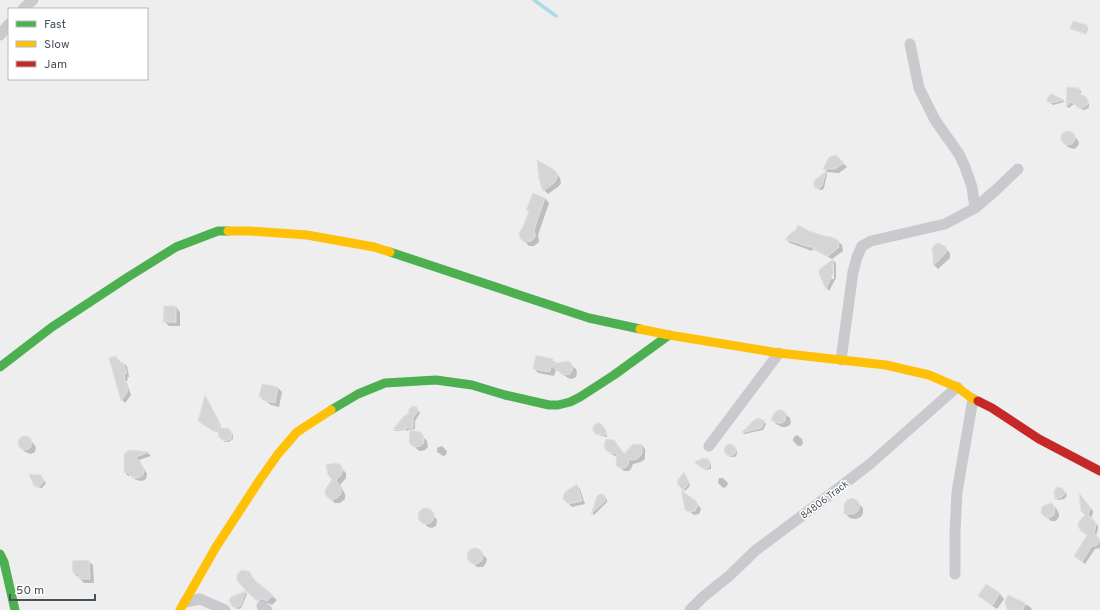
<svg xmlns="http://www.w3.org/2000/svg" width="1100" height="610" viewBox="0 0 1100 610" font-family="Overpass,sans-serif">
<style>
.shadow{fill:#0003;fill-rule:evenodd}
.lines{fill:none;stroke-linecap:round;stroke-linejoin:round}
.stream{stroke:#aadce8;stroke-width:3.5}
.building{fill:#d5d5d7;stroke:#e0e0e1}
.street{stroke:#c8cacd;stroke-width:11}
.fast{stroke:#4caf50;stroke-width:9}
.slow{stroke:#ffc107;stroke-width:9}
.jam{stroke:#c62828;stroke-width:9}
.labels{text-anchor:middle;stroke-width:3;stroke-linejoin:round;paint-order:stroke}
.street-label{font-size:10px;fill:#47515a;stroke:#fff}
</style>
<rect width="100%" height="100%" fill="#efeeee"/>
<path class="shadow" d="M1086 26 1088 28 1086 34 1073 30 1071 28Z
M1068 88 1079 89 1081 91 1080 96 1086 99 1089 104V107L1087 109 1083 110 1074 104 1069 108 1067 107Z
M1052 95 1063 100 1064 102 1053 105 1050 103Z
M1067 132 1073 135 1078 140 1079 144 1077 147 1074 149 1068 147 1064 143 1062 137 1064 134Z
M837 157 847 167 839 173 826 172 827 171 824 169Z
M826 172 827 174 824 188 822 190H820L815 186 814 183Z
M557 174 560 178 561 183 558 187 548 194 544 190 540 179Z
M533 194 545 198 549 203 538 235 539 240V242L534 246H529L521 238 529 212 527 210Z
M809 232 838 241 842 245 843 251 832 259 813 249 812 251 790 243 786 239Z
M944 247 950 253V258L938 269 934 265V255Z
M833 260 836 263V278L829 291 827 288 820 274ZM832 265H834V279H832Z
M176 307 180 312V326H169L164 321Z
M115 357 119 360 120 364 123 363 127 366 129 377H127L128 380 126 381 131 395 125 403 122 400 110 358Z
M552 360 557 364 569 363 576 369 577 373 576 377 572 379 568 378 556 370 554 376 538 373 534 368Z
M263 385 278 388 282 392 279 407 271 405 260 397Z
M207 399 220 424 221 429 230 432 233 434V439L229 442H225L221 438 219 432 213 431 201 423Z
M416 408 420 413 415 421V429L408 430 407 431 406 430 396 431 394 430Z
M783 412 790 418 791 422 790 425 786 427H782L776 424 772 419Z
M754 420 764 422 766 424 763 430 744 434 743 433Z
M600 424 606 430 607 437 598 435 593 429Z
M419 433 427 441 428 447 425 450 420 451 418 450 413 445Z
M797 435 802 439 803 443 801 446H798L793 441V439L794 437Z
M24 437 30 440 34 444 36 448 35 452 31 454 25 452 21 448 19 444 20 440Z
M614 440 625 455 634 445 635 446 642 445 645 449V459L641 462 633 464 631 469 629 471H624L617 465 618 457 613 455 606 449Z
M730 445 733 446 737 451V454L735 457H730L726 452V448Z
M442 446 447 451 446 455 443 456 437 452V448L439 447Z
M130 451 148 453 151 456 139 460 147 474 146 479 142 481 136 480 131 475 128 476 125 472Z
M710 462 711 465V469L706 470 697 464Z
M338 464 346 473V478L340 485 345 494V499L340 503H335L326 495Z
M685 475 690 484 689 487 685 491 679 484Z
M41 476 46 483 42 488 37 487 34 485Z
M719 478H723L728 483 727 486 724 488 722 487 718 483Z
M577 486 580 489 585 504 572 507 564 499Z
M1062 488 1066 493 1067 496 1064 499 1058 500 1056 499Z
M1080 496 1093 511V513L1091 518 1098 526V529L1096 536 1100 540V548L1095 549 1085 564 1075 556 1088 536 1082 531 1086 515Z
M598 497H604L607 499V502L594 515 592 513Z
M856 501 863 508V513L861 517 856 519 850 518 845 513Z
M695 502 699 506 701 509 699 514 694 515 686 509Z
M1051 504 1056 508 1059 514V517L1056 521H1051L1044 515Z
M426 509 430 511 437 520 436 526 432 528 428 527 419 519 420 513Z
M475 549 479 550 487 559 486 563 483 567H477L469 559V552Z
M88 561 93 565 94 583H84L80 579V577H78L74 573 73 562Z
M247 572 255 580 256 583 277 600 272 605 268 603 263 605 256 599Z
M986 585 1000 594 1004 599 997 609 984 600 980 596Z
M246 592 247 594 241 608 238 609 235 608 232 606V598Z
M1008 596 1029 606 1032 609 1031 610H1008Z"/>
<g class="lines">
<path class="stream" d="M534 0 556 16"/>
</g>
<path class="building" d="M1073 21 1087 25 1085 33 1070 29Z
M1067 87 1079 88V94L1085 96 1088 100V104L1086 106 1080 109 1071 102 1066 107Z
M1051 94H1052L1064 100 1050 103 1047 101V98Z
M1061 138a7 7 0 1 1 14 0a7 7 0 1 1-14 0Z
M836 155 844 163 835 169H823L829 157Z
M537 160 553 169 557 173V178L554 183 543 191 539 179Z
M826 171 822 186 819 189 816 188 814 187V181Z
M533 193 545 198 534 230 535 234V237L531 241 526 242H524L520 238 519 233 523 227 529 211 526 210Z
M798 225 809 231 828 237 829 236 838 240 839 247 828 256 809 246V247L785 239 792 232H794Z
M938 243 945 246 946 248V253L933 266V255L932 249 934 245Z
M833 259V274L826 289 819 274V271L820 269Z
M164 306H176V322H163Z
M536 355 553 359 552 364 568 361 572 364 573 368 570 374 565 375 551 366 550 372 533 369Z
M116 356 118 363 123 362 127 373 124 374 125 377H124L128 391 121 401 109 358Z
M262 384 278 387 275 403 265 401 266 398 259 397Z
M205 395 219 421V428H228L231 431 232 435 231 439 227 441 222 440 219 437 218 431 210 429 198 421Z
M413 406 417 407 418 411 413 418V428H406L405 430V429L393 430 403 417 408 414 409 409Z
M778 410H782L786 413V415L785 421 782 423H777L771 420 774 413Z
M759 418 765 421 761 428 741 433 754 420Z
M597 423H600L604 427 606 435 595 434 593 431V426Z
M410 430 420 432 423 435 424 443 420 446 415 447 412 446 409 442Z
M18 443a7 7 0 1 1 14 0a7 7 0 1 1-14 0Z
M606 439 614 440 624 454 634 443 633 445 642 444V454L637 459 629 460 628 465 625 468H619L616 465V463L617 454 608 452 605 449 604 445Z
M724 450a6 6 0 1 1 12 0a6 6 0 1 1-12 0Z
M130 450 149 452 136 457 144 470 143 475 138 478H133L127 472 124 473V455L126 452Z
M703 458 708 459 710 462 709 467 706 469 702 468 694 462Z
M334 463 339 464 341 465 343 470 341 475 336 480 341 489V494L337 498 332 500 327 497 325 493V490L332 479 328 475 326 465Z
M684 472 689 482 688 485 683 490 678 485 677 481Z
M29 474 41 475 44 481 40 486H34Z
M577 484 582 501 568 504 563 499 564 494 565 492Z
M1056 487 1062 488 1064 490 1065 494 1062 497 1055 499 1054 492Z
M681 490 696 501 698 505 695 511 689 512 685 510Z
M1079 493 1090 507V509L1088 515 1093 519 1095 522 1096 526 1094 532 1099 539 1100 541 1096 546H1092L1082 562 1074 556 1087 535 1081 531 1079 528 1078 524 1080 520 1085 515 1081 511Z
M600 494H602L605 496 606 500 591 514 597 496Z
M851 498 857 500 858 502 860 505 858 511 854 514H844V504L847 500Z
M1052 503 1055 509 1054 515 1049 518 1045 517 1041 513 1042 507 1045 505Z
M418 516a8 8 0 1 1 16 0a8 8 0 1 1-16 0Z
M467 556a8 8 0 1 1 16 0a8 8 0 1 1-16 0Z
M89 560 90 579H79L78 573H73L72 561Z
M242 570 247 571 250 572 253 579 273 595 267 601 263 599 257 601 250 595 238 582 237 580V575L240 571Z
M986 584 1000 593 993 605 978 596Z
M246 591 240 606 235 608 232 606 229 601 231 597Z
M1008 595 1025 603 1023 610H1007L1005 601Z"/>
<g class="lines">
<path class="street" d="M23 9 33 0
M0 35 9 24
M910 44 919 88 935 120 959 154 965 167 972 187 975 208
M841 360 853 272 857 257 862 246 871 241 945 224 975 208 996 190 1018 169
M709 446 779 353
M955 574V532L957 492 973 399
M185 602 200 599 225 610
M262 606 267 610
M690 610 703 597 729 576 756 550 823 500 870 464 957 387"/>
<path class="fast" d="M390 252 589 318 640 329
M0 367 52 327 128 277 176 247 218 231H228
M331 410 358 394 385 383 436 380 472 385 505 395 549 405H558L570 402 580 397 614 375 669 335
M0 554 4 562 15 610"/>
<path class="slow" d="M228 231H249L307 235 374 247 390 252
M640 329 669 335 779 353 886 365 929 375 957 387 973 399 978 401
M180 610 216 547 259 481 278 454 297 432 331 410"/>
<path class="jam" d="M978 401 992 408 1039 439 1100 471"/>
</g>
<g class="labels">
<g class="street-label">
<text transform="translate(824 499) rotate(-37)" y="4">84806 Track</text>
</g>
</g>
<rect x="8" y="8" width="140" height="72" fill="#ffffff" stroke="#b5b9bd"/>
<rect x="16" y="21" width="20" height="6" fill="#4caf50" stroke="#b5b9bd"/>
<text x="44" y="28" font-size="12" fill="#47515a">Fast</text>
<rect x="16" y="41" width="20" height="6" fill="#ffc107" stroke="#b5b9bd"/>
<text x="44" y="48" font-size="12" fill="#47515a">Slow</text>
<rect x="16" y="61" width="20" height="6" fill="#c62828" stroke="#b5b9bd"/>
<text x="44" y="68" font-size="12" fill="#47515a">Jam</text>
<path d="M10 594v6h85v-6" fill="none" stroke="#47515a" stroke-width="2"/>
<text x="16" y="594" font-size="12" fill="#47515a" stroke="#ffffff" stroke-width="3" paint-order="stroke">50 m</text>
</svg>
